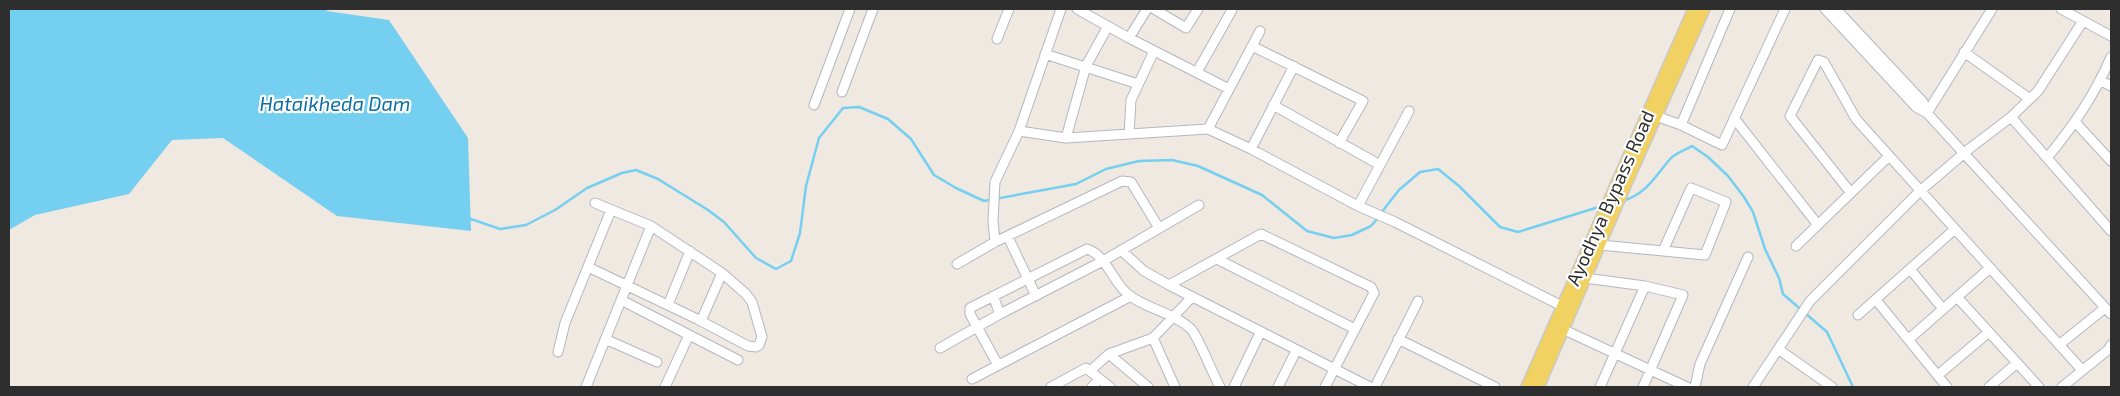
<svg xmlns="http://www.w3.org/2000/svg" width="2120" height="396" viewBox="0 0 2120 396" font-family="'Exo 2',sans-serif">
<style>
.water{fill:#75cff0}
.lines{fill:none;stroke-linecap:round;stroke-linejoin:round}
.stream{stroke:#75cff0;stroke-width:2.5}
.minor-casing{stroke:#b4b7c1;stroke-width:11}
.major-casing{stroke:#c9c9c9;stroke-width:14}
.minor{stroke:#fff;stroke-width:9}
.major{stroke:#f2d163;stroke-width:11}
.labels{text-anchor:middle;stroke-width:4.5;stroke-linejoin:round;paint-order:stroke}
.street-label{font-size:19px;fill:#2e2e2e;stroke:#fff}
.water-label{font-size:20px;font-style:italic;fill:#0d6fa3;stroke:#fff}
</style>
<rect width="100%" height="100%" fill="#efe9e1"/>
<path class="water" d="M9 9H326L327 11 389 20 468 138 471 231 337 216 223 138 172 140 129 194 35 215 9 230Z"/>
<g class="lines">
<path class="stream" d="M1622 201C1647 194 1655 176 1671 158 1676 153 1685 150 1692 146L1708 157 1728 176 1744 197 1753 212 1765 249 1779 278 1783 294 1827 332 1853 387
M1381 213 1399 190 1420 172 1438 169 1459 186 1500 227 1518 232 1602 206
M468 218 500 229 526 225 555 210 587 188 622 173 636 170 658 179 708 210 724 222 756 258 776 269 791 261 800 233 806 186 819 138 843 108 859 107 888 119 911 139 934 175 956 188 984 201 1076 184 1106 169 1139 161 1172 160 1198 166 1262 195 1307 231 1334 238 1352 235 1371 226 1378 218"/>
<g class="minor-casing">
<path id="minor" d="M1077 9 1129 38 1229 89
M1154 9 1186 28 1198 9
M1825 9 1916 107 1927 113 2111 314
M1836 9 1923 102 1927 113
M2061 9 2111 36
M1129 38 1147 9
M997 39 1009 9
M1252 46 1363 101 1339 143
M1964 52 2030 99
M1045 54 1138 84
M1197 72 1232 10
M2101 81 2111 86
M842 92 873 9
M814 105 850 9
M1273 105 1380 165
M1927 113 1992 9
M1656 116 1681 125 1722 145 1785 9
M2011 117 2111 231
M1734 118 1818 225
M2076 123 2111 161
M1681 125 1730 9
M1208 129 1260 31
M1019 131 1066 138 1208 129 1251 149 1358 206 1395 222 1566 308
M1129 134 1131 100 1154 51
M1066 138 1086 66 1108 26
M1251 149 1294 66
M2047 158C2074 125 2094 96 2111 57
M1851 193 1790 116 1818 60 1824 62 1856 119 2082 370
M1358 206 1409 111
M1008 237 1036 296
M995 242 993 221 995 182 1019 131 1061 9
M1600 245 1705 255 1726 202 1691 188 1663 251
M1796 246 1889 156
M1121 250 1144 271 1169 285 1370 387
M1217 259 1355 329
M957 264 995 242 1122 181 1131 182 1159 228
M588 267 697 319 748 346 756 347 759 345 762 337 752 302 746 294 722 273 651 226
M1910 269 1943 309
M1585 278 1645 286 1683 295 1643 387
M1169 285 1261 234 1371 287 1374 293 1325 387
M993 296 1000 314
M1957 297 2039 387
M621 300 738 360
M1876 300 1947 387
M668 305 690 251
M1858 315 1955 229
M701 321 722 273
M1558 327 1687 387
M1153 338 1175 387
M605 339 657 362
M1398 339 1495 387
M1909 339 1990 268
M2059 345 2105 308
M940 348 1000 314 1103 261 1199 205
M1778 349 1832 387
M558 352 565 323 611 210
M1109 354 1148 387
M998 365 970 314V308L1087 249C1107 255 1113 284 1130 296 1148 309 1174 313 1191 329 1198 336 1213 375 1220 387
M1090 371 1109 354 1153 338 1192 297
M1938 375 1989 332
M972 379 1131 296
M586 387 651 226 595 203
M665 387 689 335
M1051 387 1086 368 1110 387
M1092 387 1099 379
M1234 387 1260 333
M1278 387 1296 351
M1375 387 1418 301
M1600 387 1645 286
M1695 387 1700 364 1748 257
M1753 387 1810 301 1920 191 1969 149 2011 117 2038 91 2083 21
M1989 387 2017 363
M2062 387 2109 349 2111 345"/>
</g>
<g class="major-casing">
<path id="major" d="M1527 387 1694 9
M1538 387 1627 181 1704 9"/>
</g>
<use href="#minor" class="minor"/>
<use href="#major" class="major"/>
</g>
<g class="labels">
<g class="street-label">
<text transform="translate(1610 198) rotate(-66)" y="7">Ayodhya Bypass Road</text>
</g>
<g class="water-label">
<text x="335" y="111">Hataikheda Dam</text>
</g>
</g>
<rect width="2120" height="396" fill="none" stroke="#2e2e2e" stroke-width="20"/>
</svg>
